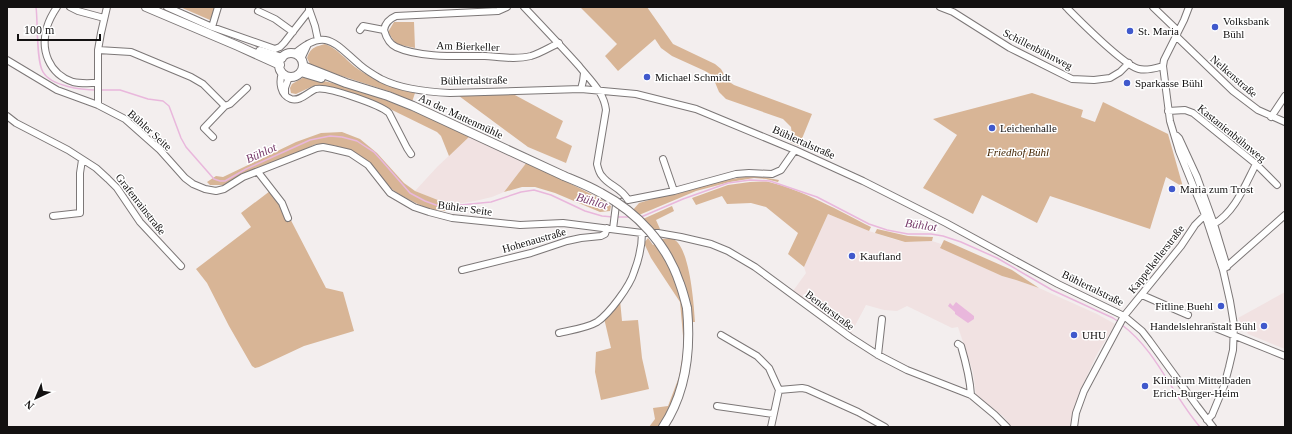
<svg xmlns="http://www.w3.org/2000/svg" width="1292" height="434" viewBox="0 0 1292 434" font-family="'Times New Roman',serif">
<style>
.built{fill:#f1e2e2}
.green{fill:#d8b596}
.water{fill:#e9b7dc}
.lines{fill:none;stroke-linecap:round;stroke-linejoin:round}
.stream{stroke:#e9b7dc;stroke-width:1.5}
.minor-casing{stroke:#7c7777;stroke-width:8}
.major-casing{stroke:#7c7777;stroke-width:10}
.minor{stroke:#fff;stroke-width:6}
.major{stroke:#fff;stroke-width:8}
.major-bridge-casing{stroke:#7c7777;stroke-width:10;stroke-linecap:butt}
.major-bridge{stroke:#fff;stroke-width:8}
.poi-dot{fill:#4059cc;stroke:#fff;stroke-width:1.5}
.labels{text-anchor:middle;stroke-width:3;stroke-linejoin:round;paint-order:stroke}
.poi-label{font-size:11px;fill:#131111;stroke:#fff;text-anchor:start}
.street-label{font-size:11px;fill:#131111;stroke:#fff}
.park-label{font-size:11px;font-style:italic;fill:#442604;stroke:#fff}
.water-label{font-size:12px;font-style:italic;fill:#783b6b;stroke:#fff}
</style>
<rect width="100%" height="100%" fill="#f3eeee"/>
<path class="built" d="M470 136 527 162 504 192 492 197 475 201 456 204H448L415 191 437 167Z
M828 214 869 231 893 239 905 242 932 241 941 244 940 247 1002 276 1016 280 1039 288 1097 314 1115 324 1096 356 1079 394 1073 415 1071 427H1012L1003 416 976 395 973 372 958 327 952 328 907 306 897 311 884 310 866 305 850 335 793 291 806 273 804 267Z
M1285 292V349L1248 334 1238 318Z"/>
<path class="green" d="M180 7H216L210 20Z
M580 7H647L673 44 715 64 721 69 728 81 734 85 812 114 799 146 790 142 792 135 791 127 783 119 726 99 719 92 712 75 705 71 672 56 661 48 655 39 618 71 605 56 617 44Z
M394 22H414L415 48 396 44 388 32Z
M325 44C339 50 344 58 355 67 373 80 393 88 415 93L412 102 391 92 314 67 310 64 307 58C311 47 315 47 325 44Z
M304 77C363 87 416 112 470 136L449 156 441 136 437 132 388 108 322 87 313 86 296 94 291 93 290 88 292 84Z
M1032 93 1083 110 1081 117 1095 122 1103 102 1168 134 1183 187 1166 177 1150 229 1050 196 1037 223 982 195 973 214 923 188 957 135 933 119Z
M513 94 563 121 556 138 572 146 566 163 528 147 459 96Z
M342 132 360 139 377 153 404 183 415 191 448 204 446 211C440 210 433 210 427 208 415 203 399 195 389 187 382 180 376 171 369 163 356 149 335 144 316 144L224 185H210L207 182 216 176 223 177 296 142 321 133Z
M527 162 597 197 611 206 610 211 600 212 555 193 535 187H522L504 192Z
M756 176 779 180 778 182 766 179 754 178 730 182 696 191 639 215 633 210 639 203C677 192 716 179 756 176Z
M750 182C756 182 763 181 769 182 803 190 839 211 871 227L869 231 828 214 804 267 788 254 798 233 766 207 751 203 727 204 722 196 696 205 692 198 728 185Z
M270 191 282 203 326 288 343 292 354 331 304 346 259 367 255 368 252 366 229 326 207 283 196 269 251 227 241 213Z
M672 206 674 211 656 220 660 229 654 231 643 219Z
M877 229 908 236 933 237 932 241 905 242 875 233Z
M648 238 653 245 655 244C694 300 696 369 659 427H649L655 419 653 408 668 406 679 377 684 347 680 302 651 258 644 243Z
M660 239C664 239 669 238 673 239 690 246 694 306 695 322H692C690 293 677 263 660 239Z
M944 240 1012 270 1039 288 1016 280 1002 276 940 248Z
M620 300 622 321 638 320 642 358 649 389 601 400 595 372 596 352 611 348 604 318Z"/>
<path class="water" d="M956 302 974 316V319L968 323 955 314V312L948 306 950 303 953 306Z"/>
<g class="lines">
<path class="stream" d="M36 7C38 21 36 61 43 72 51 86 81 90 97 90
M100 90H120L148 99 163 101 169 106 181 138 186 147 214 179 220 181H225L246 169 310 140 330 136 342 137 357 141 363 145 374 152 383 162 410 193 425 201 436 205 450 206 491 202 521 192 534 190 551 195 585 211 602 216 613 217
M617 217H631
M641 217 683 199 728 183 750 180 770 181 817 197 869 224 887 230 908 234H931L943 236 961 242 997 258 1052 290 1113 318 1119 322
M1122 325C1157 351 1172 395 1200 427"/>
<g class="minor-casing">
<path id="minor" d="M57 7C53 13 49 20 47 27 40 50 49 74 73 82 81 84 90 83 98 83
M70 7 78 11 104 18
M167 7 212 27 275 49 280 47 284 43 309 11
M507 7 498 11 396 16C389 19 385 23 384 30 386 37 389 44 396 47 420 58 458 56 485 56 500 57 516 60 531 56 541 53 550 47 559 43
M524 7C543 27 561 46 579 66 590 80 604 92 606 110L597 164C598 168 599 173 602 176 609 186 621 187 628 200L674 191 736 174 749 173 772 174 781 170 795 150
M940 7 953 12 1010 48 1072 79 1094 80 1110 78 1120 72 1129 63
M1066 7C1079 20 1123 65 1139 69 1147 71 1156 68 1163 66
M1153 7 1178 31
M1189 7 1184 20 1164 60 1163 66 1170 121 1179 151 1205 215 1223 270 1230 301 1234 325 1233 350 1229 367 1224 386 1212 415 1207 420
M309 9 315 26 318 40
M258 11 275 19 293 32
M212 27 218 7
M360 30 363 26 384 30
M1176 36 1233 91 1258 110 1285 122
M98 50 131 52 191 77 203 84 225 106 230 104 247 88
M294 54C326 26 335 44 360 65 367 71 374 75 381 79 401 89 427 92 450 93L581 89 636 94 696 109 795 150 863 181 946 223 1058 284 1124 316 1142 331 1149 340 1197 406 1213 427
M301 59 308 44
M7 60 57 90 98 105 125 119 160 150 185 178 193 184 205 189 216 191 224 189 243 177 317 148 323 147 333 149 350 153 368 165 390 193 414 207 429 212 452 218 520 225 563 223 642 233H658L681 237 711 244 728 251 755 267 850 337 878 355 907 370 971 395 995 415 1007 427
M282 73C279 82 280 95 291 99 300 102 308 92 316 89 327 86 381 105 389 113L407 148 411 154
M581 89 583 81 584 73
M285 94V88L289 77
M98 105V50L101 33 107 7
M1168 111 1185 110 1193 113 1256 164 1277 185
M7 116 16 123 68 150 96 168 108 179 117 188 140 222 181 266
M1271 117 1285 96
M1177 136 1179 138 1197 177 1214 224 1227 267
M213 137 204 128 225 106
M663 159 674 191
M258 172 282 203 288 218
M53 216 80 213V173L82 160
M1214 224C1235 212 1245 185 1256 164
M613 229 616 205 621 202
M1225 268 1285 215
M462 270 531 253 567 241 581 238 601 236 605 234 607 228
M1142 295 1188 315
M1213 327 1285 356
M559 333C571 330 587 328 597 322 609 314 630 286 634 272 639 259 642 246 642 233
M721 335 757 356 769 368 779 390 771 427
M958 344 961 346C966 363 970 378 971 395
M878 355 882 319
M779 390 802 388 807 389 858 412 885 427
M717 406 773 414
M1074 427 1076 413 1084 391 1124 316 1181 246 1195 225 1205 215"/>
</g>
<g class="major-casing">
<path id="major" d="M146 7 238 46 280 65
M260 51 282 58
M279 65a12 12 0 1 1 24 0a12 12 0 1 1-24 0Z
M303 66 346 83 388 96 413 106 564 176
M301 72 321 78
M663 427C687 391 691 350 687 308"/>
</g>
<use href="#minor" class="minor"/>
<use href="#major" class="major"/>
<g class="major-bridge-casing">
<path id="major-bridge" d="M564 176C576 181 589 186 601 193 637 212 667 244 680 284 683 292 685 300 687 308"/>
</g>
<use href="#major-bridge" class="major-bridge"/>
</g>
<g class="poi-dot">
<circle cx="1215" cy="27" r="4"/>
<circle cx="1130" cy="31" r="4"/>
<circle cx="647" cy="77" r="4"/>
<circle cx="1127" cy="83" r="4"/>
<circle cx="992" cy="128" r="4"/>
<circle cx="1172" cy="189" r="4"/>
<circle cx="852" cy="256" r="4"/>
<circle cx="1221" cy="306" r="4"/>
<circle cx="1264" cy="326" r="4"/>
<circle cx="1074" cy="335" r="4"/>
<circle cx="1145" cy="386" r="4"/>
</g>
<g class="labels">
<g class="poi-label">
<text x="1223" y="25">Volksbank<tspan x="1223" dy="13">Bühl</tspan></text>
<text x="1138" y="35">St. Maria</text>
<text x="655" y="81">Michael Schmidt</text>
<text x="1135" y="87">Sparkasse Bühl</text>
<text x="1000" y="132">Leichenhalle</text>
<text x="1180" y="193">Maria zum Trost</text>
<text x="860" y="260">Kaufland</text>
<text x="1213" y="310" text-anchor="end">Fitline Buehl</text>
<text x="1256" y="330" text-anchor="end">Handelslehranstalt Bühl</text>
<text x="1082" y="339">UHU</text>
<text x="1153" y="384">Klinikum Mittelbaden<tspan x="1153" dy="13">Erich-Burger-Heim</tspan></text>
</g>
<g class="street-label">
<text transform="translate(468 46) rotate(2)" y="4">Am Bierkeller</text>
<text transform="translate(1038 49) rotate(27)" y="4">Schillenbühnweg</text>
<text transform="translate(1234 76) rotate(41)" y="4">Nelkenstraße</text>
<text transform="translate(474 80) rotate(-1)" y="4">Bühlertalstraße</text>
<text transform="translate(461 116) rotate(25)" y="4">An der Mattenmühle</text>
<text transform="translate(150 130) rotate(42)" y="4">Bühler Seite</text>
<text transform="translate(1232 133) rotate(39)" y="4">Kastanienbühnweg</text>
<text transform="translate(804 142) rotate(24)" y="4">Bühlertalstraße</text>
<text transform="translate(141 204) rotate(52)" y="4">Grafenrainstraße</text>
<text transform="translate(465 208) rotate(8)" y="4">Bühler Seite</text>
<text transform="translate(534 240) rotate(-16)" y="4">Hohenaustraße</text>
<text transform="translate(1156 259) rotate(-52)" y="4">Kappelkellerstraße</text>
<text transform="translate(1093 288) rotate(26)" y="4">Bühlertalstraße</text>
<text transform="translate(830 310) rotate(37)" y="4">Benderstraße</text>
</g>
<g class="park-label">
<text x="1018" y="156">Friedhof Bühl</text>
</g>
<g class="water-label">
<text transform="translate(261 153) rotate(-24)" y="4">Bühlot</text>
<text transform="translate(592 201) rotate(17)" y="4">Bühlot</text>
<text transform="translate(921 225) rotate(8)" y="4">Bühlot</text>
</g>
</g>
<rect width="1292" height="434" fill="none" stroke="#131111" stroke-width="16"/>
<g transform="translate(36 398) rotate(224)" stroke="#ffffff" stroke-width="3" paint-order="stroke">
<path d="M0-3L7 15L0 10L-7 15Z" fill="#131111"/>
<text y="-6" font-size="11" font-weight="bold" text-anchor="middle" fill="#131111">N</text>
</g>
<path d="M18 34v6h82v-6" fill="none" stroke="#131111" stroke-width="2"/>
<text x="24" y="34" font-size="12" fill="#131111" stroke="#ffffff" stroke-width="3" paint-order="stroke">100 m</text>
</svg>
